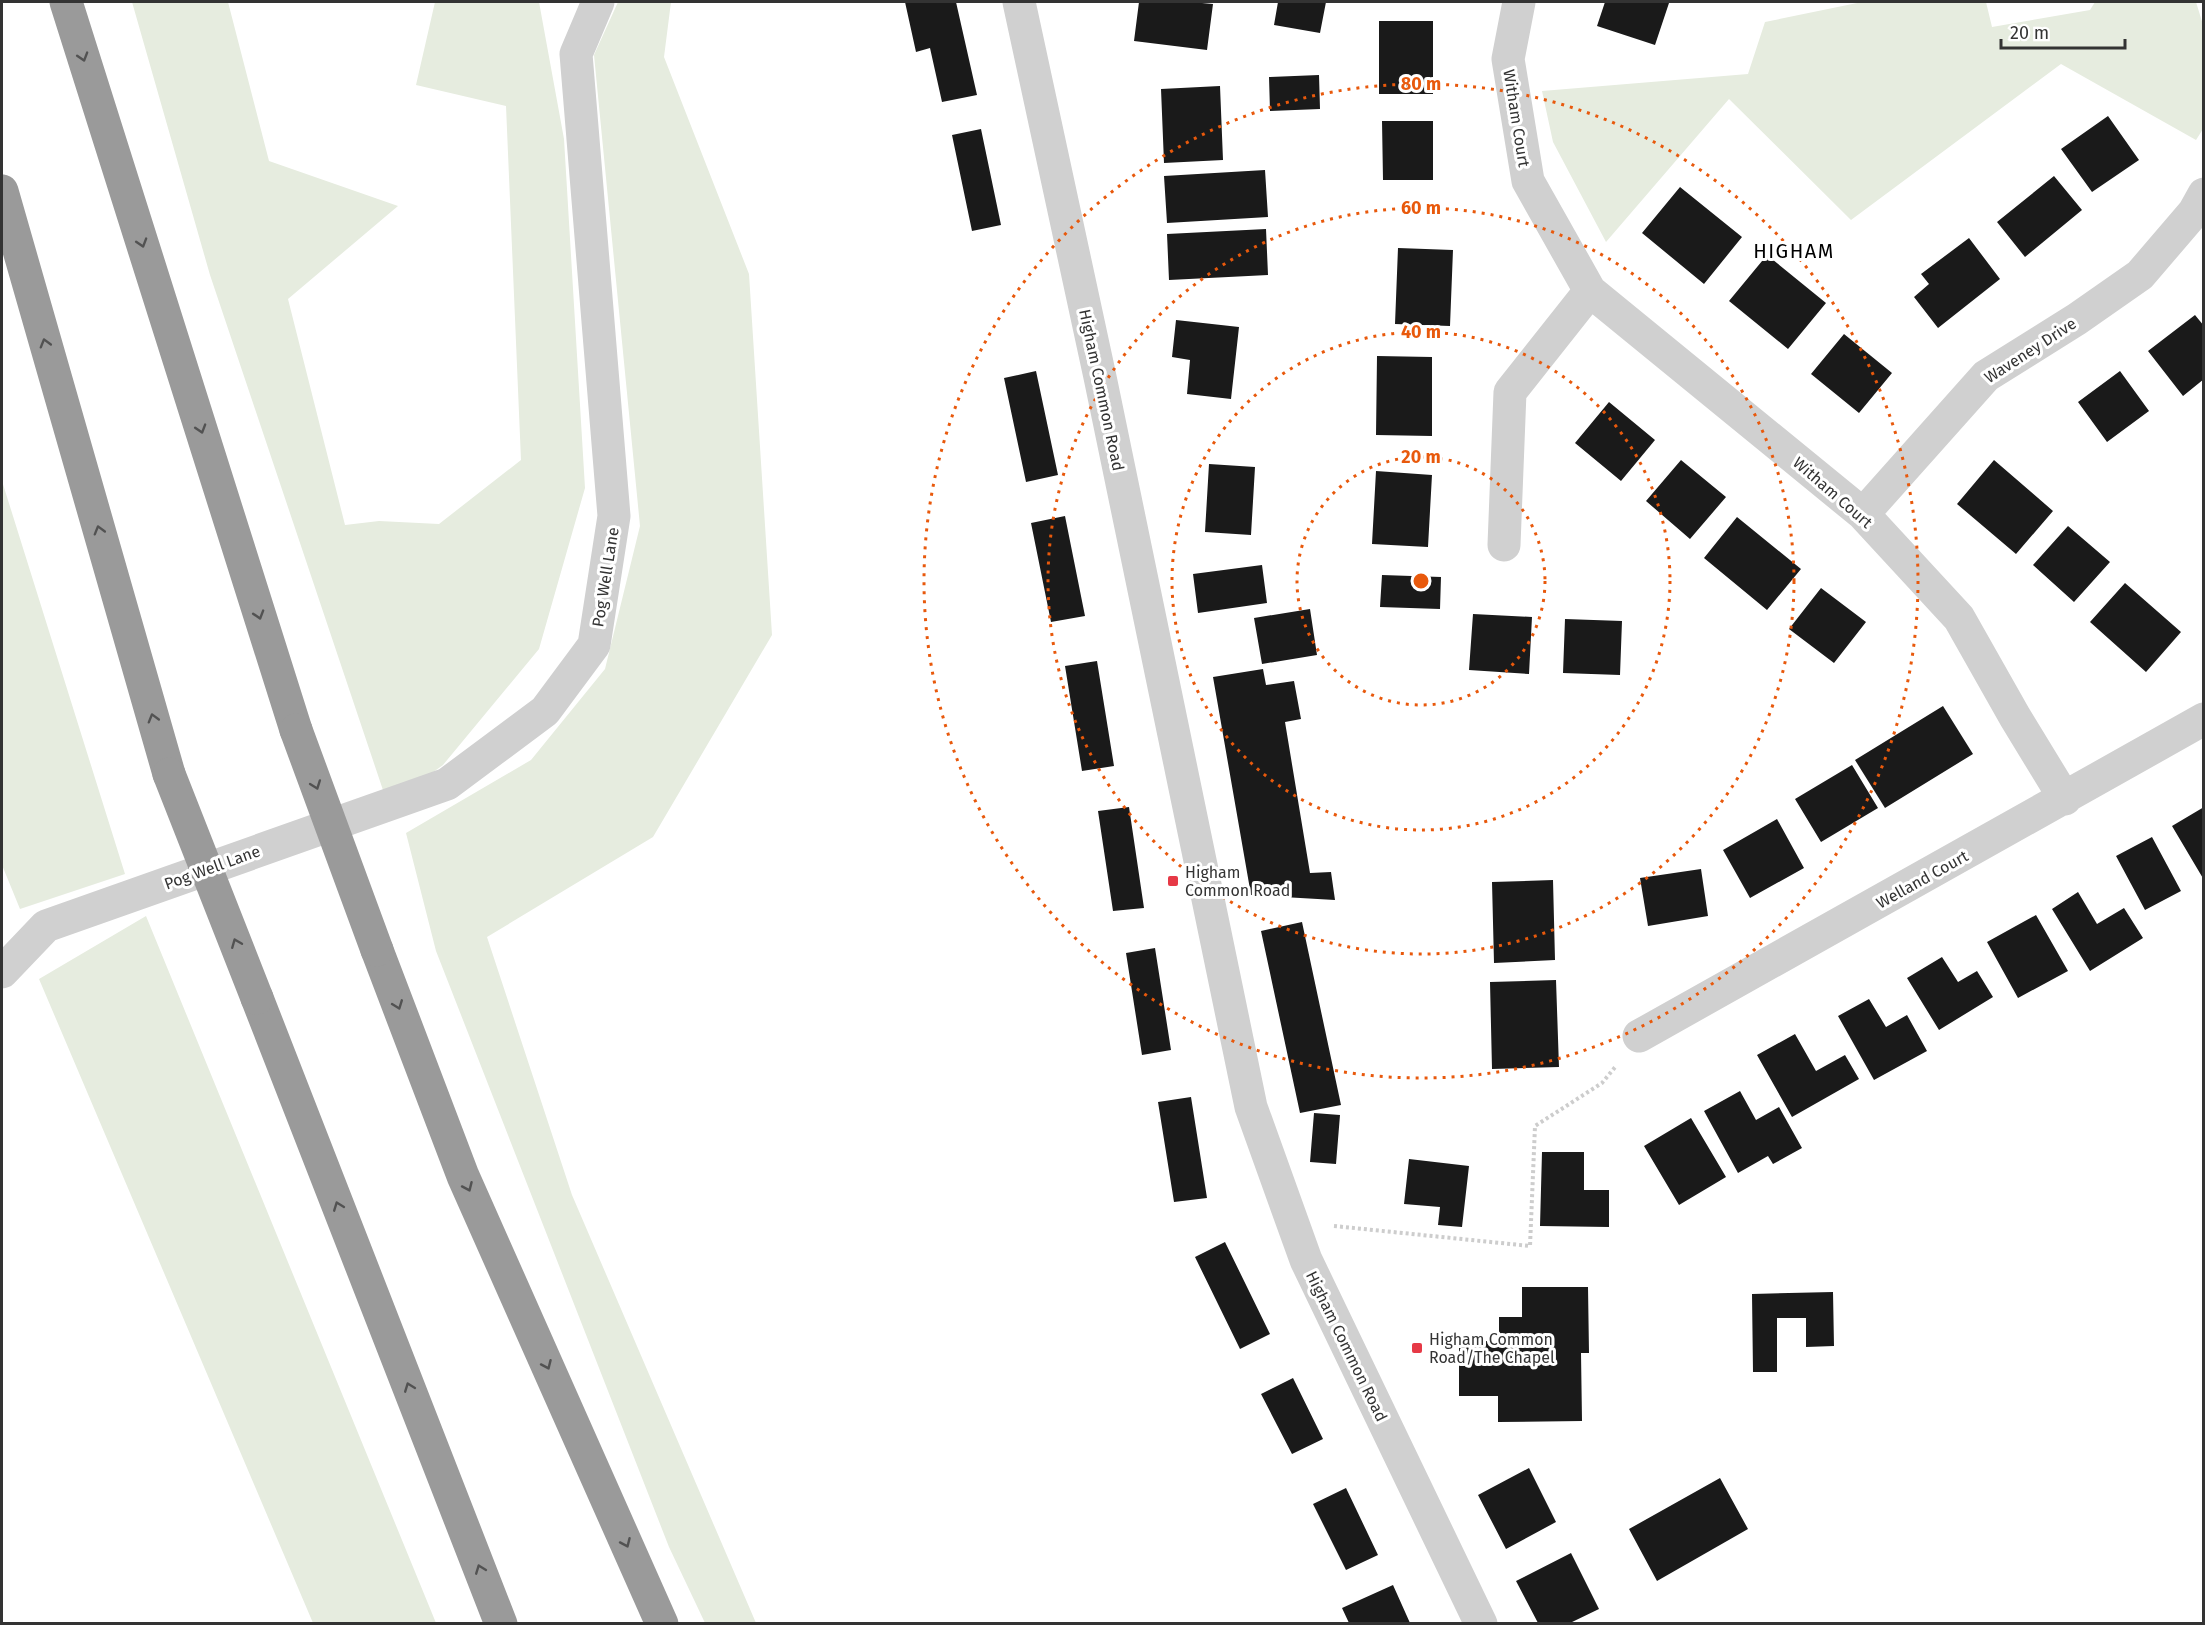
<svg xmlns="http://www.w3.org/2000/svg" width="2205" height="1625" viewBox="0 0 2205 1625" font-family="'Fira Sans',sans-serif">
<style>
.green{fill:#e6ecdf}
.building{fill:#1a1a1a}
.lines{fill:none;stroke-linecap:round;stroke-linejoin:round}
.path{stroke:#cdcdcd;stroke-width:4;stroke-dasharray:3 3;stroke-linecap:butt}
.minor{stroke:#d0d0d0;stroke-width:33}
.tertiary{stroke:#d0d0d0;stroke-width:33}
.motorway{stroke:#9a9a9a;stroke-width:33}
.motorway-bridge{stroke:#9a9a9a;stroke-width:33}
.oneway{stroke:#525252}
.ring{fill:none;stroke:#e8590c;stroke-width:3;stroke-dasharray:3 6}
.poi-dot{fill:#e63946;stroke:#fff;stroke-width:2}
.labels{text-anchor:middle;stroke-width:6;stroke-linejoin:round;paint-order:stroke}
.street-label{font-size:16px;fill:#333;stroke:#fff}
.poi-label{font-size:16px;fill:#333;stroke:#fff;text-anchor:start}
.quarter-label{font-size:20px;letter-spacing:1.5px;fill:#000;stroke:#fff}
.centre{fill:#e8590c;stroke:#fff;stroke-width:3}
.ring-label{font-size:18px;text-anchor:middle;font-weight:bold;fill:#e8590c;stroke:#fff;stroke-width:6;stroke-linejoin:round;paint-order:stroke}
</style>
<rect width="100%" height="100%" fill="#fff"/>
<path class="green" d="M132 2H228L269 161 398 206 288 299 345 525 379 521 439 524 521 460 506 106 416 85 435 2H539L564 139 585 488 539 649 443 765 388 805 210 275Z
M618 2H671L664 57 749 274 772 635 653 837 487 937 572 1195 756 1623H705L669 1547 436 951 406 833 531 760 605 669 640 526 594 55Z
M1862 2H1986L1992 27 2090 10 2095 2H2196L2204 28 2203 129 2196 140 2061 64 1851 220 1729 99 1606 242 1553 142 1542 91 1748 74 1765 22Z
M2 481 125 874 20 909 2 865Z
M146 916 436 1623H313L39 979Z"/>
<path class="building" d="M905 2H956L977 95 942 102 930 48 916 52Z
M1139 2H1191L1213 4 1207 50 1134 41Z
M1278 2H1326L1320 33 1274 25Z
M1605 2 1669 3 1655 45 1597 26Z
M1379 21H1433V94H1379Z
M1319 75 1320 109 1270 111 1269 77Z
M1220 86 1223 160 1164 163 1161 89Z
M2108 116 2139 160 2092 192 2061 149Z
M1382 121H1433V180H1383Z
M981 129 1001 225 972 231 952 135Z
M1265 170 1268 217 1167 223 1164 176Z
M2054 176 2082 210 2025 257 1997 222Z
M1680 187 1742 237 1704 284 1642 233Z
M1266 229 1268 275 1169 280 1167 234Z
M1969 238 2000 279 1938 328 1914 297 1929 284 1921 274Z
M1398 248 1453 250 1450 326 1395 324Z
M1767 255 1826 303 1788 349 1729 301Z
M2195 315 2204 326V379L2183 396 2148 351Z
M1176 320 1239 327 1231 399 1187 394 1190 360 1172 357Z
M1844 334 1892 373 1859 413 1811 374Z
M1377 356 1432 357V436L1376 435Z
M1036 371 1058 475 1026 482 1004 378Z
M2120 371 2149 411 2107 442 2078 402Z
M1609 402 1655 440 1621 481 1575 443Z
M1681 460 1726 497 1690 539 1646 501Z
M1994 460 2053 511 2016 554 1957 504Z
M1209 464 1255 467 1251 535 1205 532Z
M1376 471 1432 475 1428 547 1372 544Z
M1065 516 1085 616 1051 622 1031 523Z
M1737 517 1801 569 1767 610 1704 558Z
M2068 526 2110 562 2074 602 2033 565Z
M1262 565 1267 603 1198 613 1193 574Z
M1382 575 1441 577 1440 609 1380 607Z
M2125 583 2181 632 2146 672 2090 622Z
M1821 588 1866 622 1834 663 1789 629Z
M1310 609 1317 655 1262 664 1254 618Z
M1473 614 1532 617 1529 674 1469 670Z
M1565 619 1622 621 1620 675 1563 673Z
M1097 661 1114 766 1082 771 1065 666Z
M1263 669 1266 685 1294 681 1301 719 1285 722 1310 873 1331 872 1335 900 1251 895 1213 677Z
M1943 706 1973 754 1885 808 1855 760Z
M1852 765 1878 808 1821 842 1795 799Z
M1129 807 1144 908 1113 911 1098 811Z
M2204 807V880L2172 826Z
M1777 819 1804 868 1750 898 1723 850Z
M2152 837 2181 891 2145 910 2116 856Z
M1701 869 1708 916 1648 926 1640 878Z
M1553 880 1555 960 1494 963 1492 882Z
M2078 892 2097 924 2124 908 2143 938 2090 971 2052 909Z
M2036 915 2068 971 2018 998 1987 942Z
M1302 922 1341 1105 1300 1113 1261 931Z
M1155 948 1171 1050 1142 1055 1126 953Z
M1942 957 1958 982 1977 971 1993 997 1939 1030 1907 978Z
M1556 980 1559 1067 1492 1069 1490 982Z
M1869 999 1886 1027 1907 1015 1927 1051 1874 1080 1838 1016Z
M1795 1034 1816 1071 1845 1055 1859 1079 1792 1117 1757 1055Z
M1740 1091 1756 1120 1779 1107 1802 1148 1773 1164 1768 1156 1738 1173 1704 1111Z
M1191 1097 1207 1198 1174 1202 1158 1102Z
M1314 1113 1340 1115 1336 1164 1310 1162Z
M1691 1118 1726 1177 1679 1205 1644 1146Z
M1542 1152H1584V1190H1609V1227L1540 1226Z
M1409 1159 1469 1166 1462 1227 1438 1225 1440 1207 1404 1204Z
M1225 1242 1270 1334 1240 1349 1195 1257Z
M1522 1287H1588L1589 1353H1581L1582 1421 1498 1422V1396H1459V1341H1499V1317H1522Z
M1833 1292 1834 1346 1806 1347V1318H1777V1372H1753L1752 1294Z
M1293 1378 1323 1439 1292 1454 1261 1394Z
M1529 1468 1556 1522 1506 1549 1478 1495Z
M1720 1478 1748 1529 1657 1581 1629 1529Z
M1346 1488 1378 1555 1346 1570 1313 1504Z
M1571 1553 1599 1609 1570 1623H1538L1516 1581Z
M1393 1585 1410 1623H1349L1342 1608Z"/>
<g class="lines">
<path class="path" d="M1334 1226 1530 1246 1535 1126 1602 1083 1616 1066"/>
<path class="minor" d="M1519 2 1508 59 1528 181 1590 291 1863 514 1959 618 2015 717 2065 799
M1863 514 1986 376 2077 319 2140 275 2194 212 2204 194
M1504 545 1510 392 1590 291
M2 972 46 926 447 784 545 711 594 645 614 516 576 54 598 2
M1639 1036 2204 719"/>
<path class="tertiary" d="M1019 2 1100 377 1251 1107 1306 1260 1481 1624"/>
<path class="motorway" d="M66 2 296 730
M2 191 169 774
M377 950 463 1176 662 1624
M257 998 501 1624"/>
<path class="motorway-bridge" d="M296 730 377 950
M169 774 257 998"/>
</g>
<defs><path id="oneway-chevron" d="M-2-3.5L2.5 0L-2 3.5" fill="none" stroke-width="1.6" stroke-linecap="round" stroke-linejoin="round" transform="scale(1.5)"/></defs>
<g class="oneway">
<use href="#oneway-chevron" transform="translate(83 57) rotate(73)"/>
<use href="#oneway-chevron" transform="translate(142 243) rotate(73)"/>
<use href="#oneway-chevron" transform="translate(45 343) rotate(-106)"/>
<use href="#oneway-chevron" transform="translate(201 429) rotate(73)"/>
<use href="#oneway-chevron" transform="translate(99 530) rotate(-106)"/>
<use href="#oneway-chevron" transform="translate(259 615) rotate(73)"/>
<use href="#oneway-chevron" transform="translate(153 718) rotate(-106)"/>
<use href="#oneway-chevron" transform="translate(316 785) rotate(70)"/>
<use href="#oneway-chevron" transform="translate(236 943) rotate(-112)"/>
<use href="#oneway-chevron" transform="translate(398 1005) rotate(69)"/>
<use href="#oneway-chevron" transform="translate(468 1187) rotate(66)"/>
<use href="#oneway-chevron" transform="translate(338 1206) rotate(-111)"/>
<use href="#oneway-chevron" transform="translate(547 1365) rotate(66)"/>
<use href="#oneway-chevron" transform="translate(409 1387) rotate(-111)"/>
<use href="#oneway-chevron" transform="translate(626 1543) rotate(66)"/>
<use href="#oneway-chevron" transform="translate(480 1569) rotate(-111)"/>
</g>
<g class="ring">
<circle cx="1421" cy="581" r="124"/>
<circle cx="1421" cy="581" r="249"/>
<circle cx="1421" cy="581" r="373"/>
<circle cx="1421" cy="581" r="497"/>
</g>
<g class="poi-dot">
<rect x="1167" y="875" width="12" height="12" rx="3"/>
<rect x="1411" y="1342" width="12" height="12" rx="3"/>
</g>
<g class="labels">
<g class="street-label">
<text transform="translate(1517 118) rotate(81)" y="6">Witham Court</text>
<text transform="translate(2030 350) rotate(-33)" y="6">Waveney Drive</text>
<text transform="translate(1102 390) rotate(78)" y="6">Higham Common Road</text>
<text transform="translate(1833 492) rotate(41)" y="6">Witham Court</text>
<text transform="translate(605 577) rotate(-81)" y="6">Pog Well Lane</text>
<text transform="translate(212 867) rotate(-20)" y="6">Pog Well Lane</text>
<text transform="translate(1922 879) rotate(-29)" y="6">Welland Court</text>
<text transform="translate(1347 1346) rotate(64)" y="6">Higham Common Road</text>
</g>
<g class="poi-label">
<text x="1185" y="878">Higham<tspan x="1185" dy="18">Common Road</tspan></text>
<text x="1429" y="1345">Higham Common<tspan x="1429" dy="18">Road/The Chapel</tspan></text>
</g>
<g class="quarter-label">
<text x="1794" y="258">HIGHAM</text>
</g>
</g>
<circle cx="1421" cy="581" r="9" class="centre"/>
<g class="ring-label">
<text x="1421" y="90">80 m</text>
<text x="1421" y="214">60 m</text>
<text x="1421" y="338">40 m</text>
<text x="1421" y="463">20 m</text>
</g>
<rect width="2205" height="1625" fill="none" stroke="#333333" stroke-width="6"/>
<path d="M2001 39v9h124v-9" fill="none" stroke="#333333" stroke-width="3"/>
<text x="2010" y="39" font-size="18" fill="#333333" stroke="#ffffff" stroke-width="4.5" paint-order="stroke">20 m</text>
</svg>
